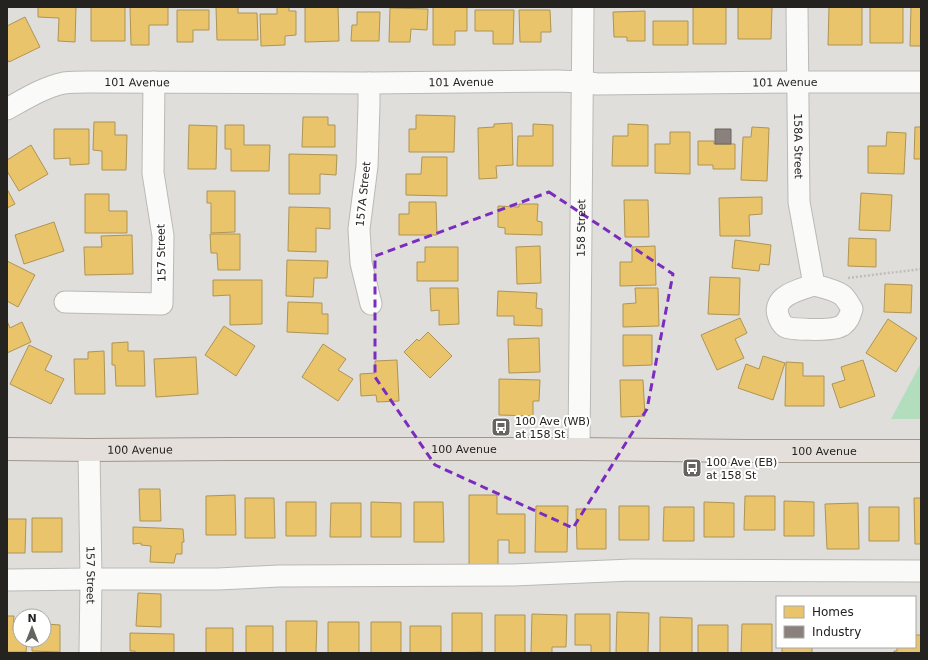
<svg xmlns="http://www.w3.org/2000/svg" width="928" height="660" viewBox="0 0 928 660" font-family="'DejaVu Sans',sans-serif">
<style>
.green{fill:#b2debe}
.homes{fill:#e9c46a;stroke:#ae9454}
.industry{fill:#8a817c;stroke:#6b6560}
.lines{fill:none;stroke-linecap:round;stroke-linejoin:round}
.minor-casing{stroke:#bab9b6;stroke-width:23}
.major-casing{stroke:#9f968c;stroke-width:24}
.path{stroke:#bfbebc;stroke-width:2.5;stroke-dasharray:2 2;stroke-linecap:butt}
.minor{stroke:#fafaf9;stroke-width:21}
.major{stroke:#e4dfda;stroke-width:22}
.marked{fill:none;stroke:#7b2cbf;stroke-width:3;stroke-dasharray:8 5;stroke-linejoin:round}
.labels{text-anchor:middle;stroke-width:4;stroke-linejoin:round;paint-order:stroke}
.street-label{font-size:11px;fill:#242320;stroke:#fff}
.poi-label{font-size:11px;fill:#242320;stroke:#fff;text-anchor:start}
</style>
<rect width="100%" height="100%" fill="#dfdeda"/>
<path class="green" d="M921 363V419H891Z"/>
<path class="homes" d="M38 7H76L75 42 58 41 59 18 38 17Z
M91 7H125V41H91Z
M130 7H168V25H149V45H131Z
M216 7H238V13H257L258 40H217Z
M277 7H289V11H296V35L285 36V45L261 46 260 14H277Z
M305 7H338L339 41 305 42Z
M433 7H467V31H455V45H433Z
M693 7H726V44H693Z
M738 7H772L771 39H738Z
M829 7H862V45H828Z
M870 7H903V43H870Z
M911 7H921V46H910Z
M390 8 428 9 427 30 411 29 410 42H389Z
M177 10H209V30H193V42H177Z
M475 10H514L513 44H493V31H475Z
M519 10H550L551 32H541V42H520Z
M645 11V41H627V37H614L613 12Z
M357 12H380L379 41H351L352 25H357Z
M25 17 40 47 9 62 7 59V26Z
M653 21H688V45H653Z
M416 115 455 116 454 152H409V129H416Z
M303 117H328V125H335V147H302Z
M94 122H115V135H127L126 170H102V151L93 150Z
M512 123 513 165 496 166 497 178 479 179 478 128 494 127V124Z
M533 124 553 125V166H517L518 136H533Z
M628 124 648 125V166H612L613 136H628Z
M189 125 217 126 216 169H188Z
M225 125H244V145H270L269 171H231V149H225Z
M752 127 769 128 767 181 741 180 743 137H751Z
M915 127H921V159H914Z
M54 129H89V164L70 165V158L54 159Z
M670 132H690V174L655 173V144H670Z
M887 132 906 133 904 174 868 173V146H886Z
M698 141H714V144H735V169H713V165H698Z
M31 145 48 174 19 191 7 171V160Z
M289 154 337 155 336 175 320 174V194H289Z
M422 157H447V196L406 195V174H421Z
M7 189 15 204 7 208Z
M207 191H235V232L211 233V203H207Z
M861 193 892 195 890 231 859 230Z
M85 194H109V211H127V233H85Z
M762 197V214L749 215 750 236H720L719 198Z
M624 200H648L649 237H625Z
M409 202H436L437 235H399V214H409Z
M519 204H538L537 221 542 222V235L505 234V228L498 227V206L519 207Z
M289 207 330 208V229L316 228V252L288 251Z
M54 222 64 251 24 264 15 235Z
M210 234H240V270H218L217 253H211Z
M132 235 133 274 85 275 84 247H102L101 236Z
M849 238 876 239V267L848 266Z
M735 240 771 245 769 265 760 264 759 271 732 268Z
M540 246 541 283 517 284 516 247Z
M655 246 656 285 620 286V262H632V247Z
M425 247H458V281H417V262H425Z
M287 260 328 261 327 278H314L313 297 286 296Z
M7 261 35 275 18 307 7 301Z
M710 277 740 278 739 315 708 314Z
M213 280H262V324L230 325V295L213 296Z
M885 284 912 285 911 313 884 312Z
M430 288H458L459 324 439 325V310L431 311Z
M635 288H658L659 326 623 327V304L636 303Z
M498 291 537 293 536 308 542 309V326L514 325V316H497Z
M288 302 322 303V314H328V334L287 332Z
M740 318 747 333 735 339 744 358 717 370 701 335Z
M888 319 917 338 896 372 866 353Z
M7 321 10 328 22 322 31 342 7 353Z
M224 326 255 346 236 376 205 355Z
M428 332 452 356 430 378 404 352 417 339 419 341Z
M623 335H652V365L623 366Z
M539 338 540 372 509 373 508 339Z
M128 342V351H144L145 386H116L115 365H112V343Z
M323 344 346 359 338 370 353 379 338 401 302 377Z
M29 345 52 356 45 370 64 379 51 404 10 384Z
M104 351 105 394H75L74 359H88V352Z
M763 356 785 363 773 400 738 388 746 364 759 369Z
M196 357 198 394 156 397 154 359Z
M397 360 399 401 377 402 376 395 361 396 360 374 375 373V361Z
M863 360 875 396 840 408 832 384 845 380 841 367Z
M786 362 803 363V376H824V406H785Z
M499 379 540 380 539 401H533V416L499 415Z
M620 380H643L645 416 621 417Z
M139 489H160L161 521H140Z
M235 495 236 535H206V496Z
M469 495H497V514H525V553H509V540H498V566H469Z
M745 496H775V530H744Z
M245 498H274L275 538H245Z
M914 498H921V544H915Z
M784 501 814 502V536H784Z
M286 502H316V536H286Z
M371 502 401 503V537H371Z
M414 502H443L444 542H414Z
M704 502 734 503V537H704Z
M331 503H361V537H330Z
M858 503 859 549H827L825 504Z
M536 506H568L567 552H535Z
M619 506H649V540H619Z
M664 507H694V541H663Z
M869 507H899V541H869Z
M576 509H606V549H577Z
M32 518H62V552H32Z
M7 519H26L25 553H7Z
M133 527 183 529 184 542H182V554H176L174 563 150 562 151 546 141 545V543L133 544Z
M138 593 161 594V627L136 626Z
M617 612 649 613 648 653H616Z
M452 613H482V652L452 653Z
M532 614 567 615 566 647H552V653H531Z
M575 614H610V653H591V645H575Z
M495 615H525V653H495Z
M7 616H14L13 630 20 631V640H27L26 652H7Z
M660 617 692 618V653H660Z
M286 621H317L316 653H286Z
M328 622H359V653H328Z
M371 622H401V653H371Z
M46 624 60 625V652L32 651V640H44V630H47Z
M742 624H772V653H741Z
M698 625H728V653H698Z
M246 626H273V653H246Z
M410 626H441V653H410Z
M206 628H233V653H206Z
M130 633 174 634V653H135V651H130Z
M915 635H921V653H894V651H897V647H915Z
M782 647H812V653H782Z"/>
<path class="industry" d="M715 129H731V144H715Z"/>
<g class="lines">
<g class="minor-casing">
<g id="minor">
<path id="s1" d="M797 7 799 202 814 285C801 289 772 296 778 315 779 319 782 325 786 327 792 330 828 330 835 328 838 328 841 326 843 325 849 320 850 315 852 309 849 304 846 298 842 295 835 290 822 287 814 285"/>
<path d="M369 83V105L367 166 359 229 361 263 371 304"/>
<path id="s2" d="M7 109C25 99 44 87 64 83 72 82 81 82 89 82L369 83 557 81 583 82 597 84 798 82H921"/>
<path d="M65 302 162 304 163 236 153 173 154 82"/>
<path id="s3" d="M579 449 583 7"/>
<path id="s4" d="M89 450 91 579 90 653"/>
<path d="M7 580 91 579H218L279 576 513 575 632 570 921 571"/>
</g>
</g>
<g class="major-casing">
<g id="major">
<path id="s5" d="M7 449 89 450 230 449H579L746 451H921"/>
</g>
</g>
<path class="path" d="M848 278 921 269"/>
<use href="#minor" class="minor"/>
<use href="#major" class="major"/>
</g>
<path class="marked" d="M549 192 673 274 647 409 573 528 435 465 375 377V256Z"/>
<defs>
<g id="bus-square" transform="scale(1)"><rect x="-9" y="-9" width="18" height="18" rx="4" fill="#656461" stroke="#fff"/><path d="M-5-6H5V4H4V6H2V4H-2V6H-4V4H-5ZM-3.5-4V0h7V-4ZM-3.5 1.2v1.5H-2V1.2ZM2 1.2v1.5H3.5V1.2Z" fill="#fff"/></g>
</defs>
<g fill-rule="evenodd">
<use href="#bus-square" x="501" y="427"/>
<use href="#bus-square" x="692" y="468"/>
</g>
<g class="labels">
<g class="street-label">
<text dy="4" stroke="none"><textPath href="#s2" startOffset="136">101 Avenue</textPath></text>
<text dy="4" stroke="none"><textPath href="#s2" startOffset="460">101 Avenue</textPath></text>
<text dy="4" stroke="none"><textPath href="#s2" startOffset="784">101 Avenue</textPath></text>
<text dy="4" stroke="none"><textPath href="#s1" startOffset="139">158A Street</textPath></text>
<text transform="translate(363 194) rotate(-84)" y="4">157A Street</text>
<text dy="4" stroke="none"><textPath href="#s3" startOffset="221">158 Street</textPath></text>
<text transform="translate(161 253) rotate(-91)" y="4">157 Street</text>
<text dy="4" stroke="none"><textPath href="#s5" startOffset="133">100 Avenue</textPath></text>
<text dy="4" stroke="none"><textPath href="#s5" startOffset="457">100 Avenue</textPath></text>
<text dy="4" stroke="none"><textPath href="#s5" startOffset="817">100 Avenue</textPath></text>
<text dy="4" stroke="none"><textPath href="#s4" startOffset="125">157 Street</textPath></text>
</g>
<g class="poi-label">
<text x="515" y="425">100 Ave (WB)<tspan x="515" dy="13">at 158 St</tspan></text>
<text x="706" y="466">100 Ave (EB)<tspan x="706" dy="13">at 158 St</tspan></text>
</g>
</g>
<rect width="928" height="660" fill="none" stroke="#242320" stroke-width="16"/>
<rect x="776" y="596" width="140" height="52" fill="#ffffff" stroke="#a7a7a6"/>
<rect x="784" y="606" width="20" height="12" fill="#e9c46a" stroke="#a7a7a6"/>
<text x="812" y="616" font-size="12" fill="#242320">Homes</text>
<rect x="784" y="626" width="20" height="12" fill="#8a817c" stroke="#a7a7a6"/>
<text x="812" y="636" font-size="12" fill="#242320">Industry</text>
<g transform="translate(32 628)"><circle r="19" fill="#ffffff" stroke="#a7a7a6"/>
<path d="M0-3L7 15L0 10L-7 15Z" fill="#656461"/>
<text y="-6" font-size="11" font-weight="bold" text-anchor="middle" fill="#242320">N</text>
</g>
</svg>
